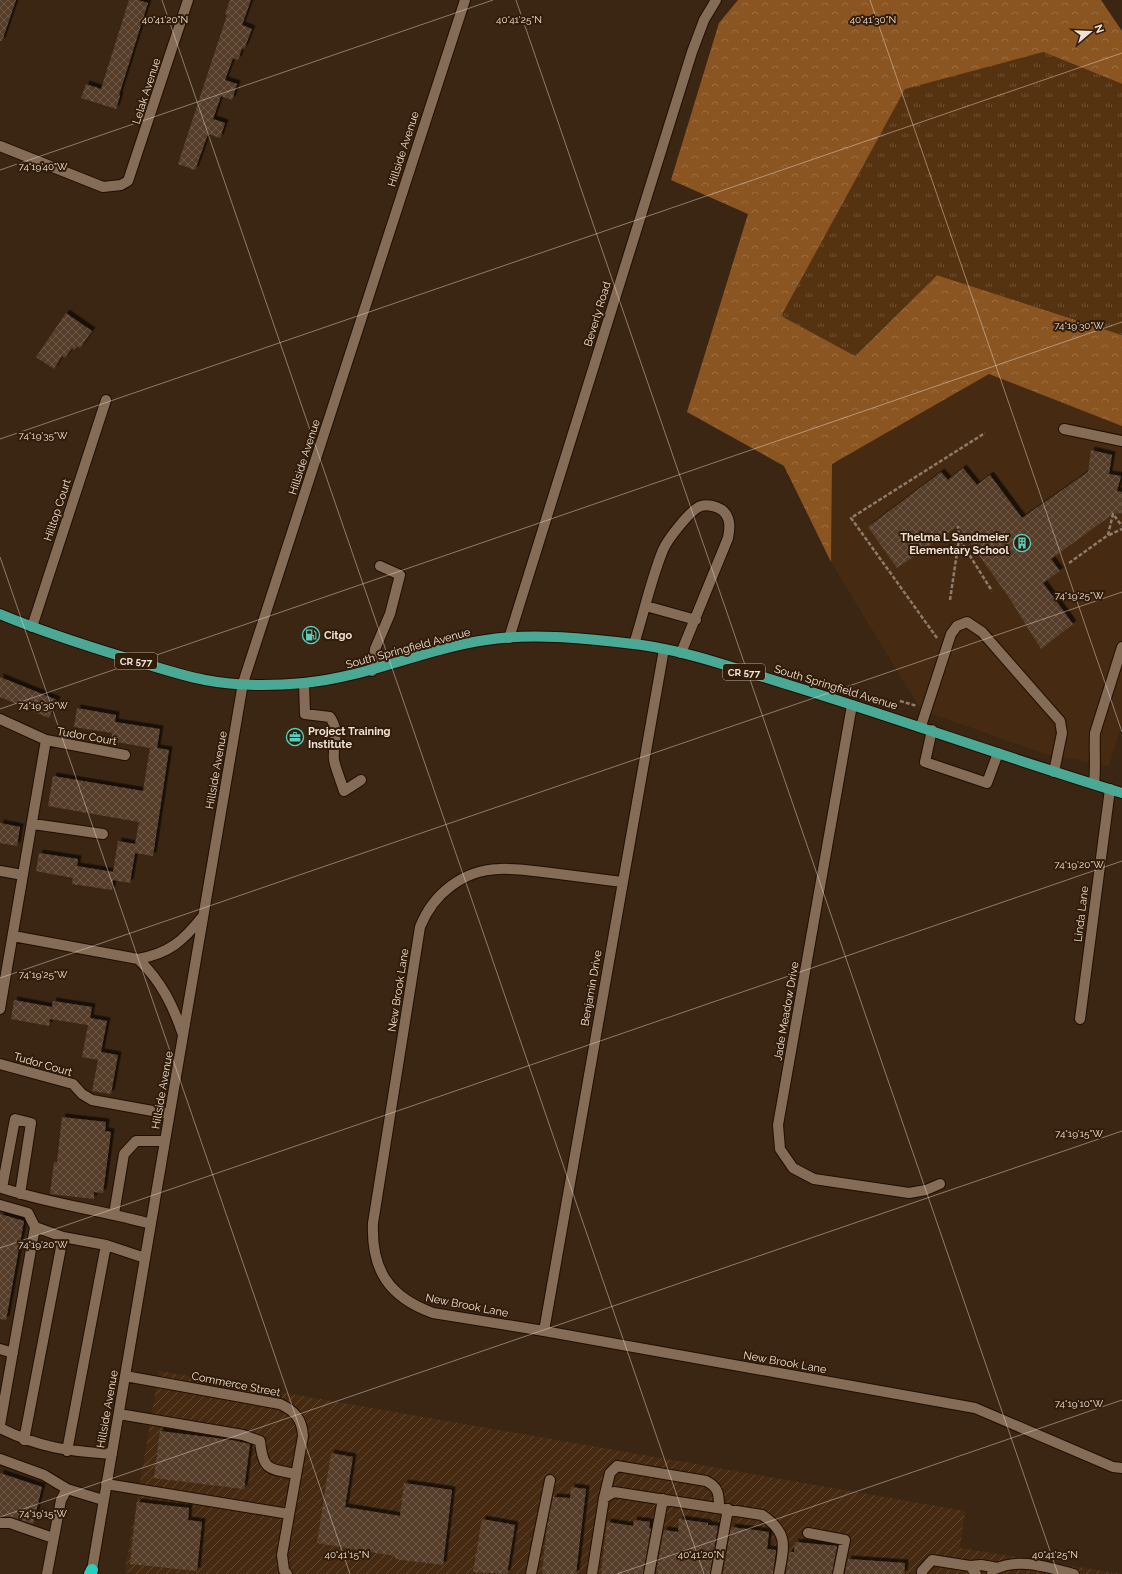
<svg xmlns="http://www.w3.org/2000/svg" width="1122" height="1574" viewBox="0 0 1122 1574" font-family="Raleway,sans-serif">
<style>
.built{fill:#462b12}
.industrial{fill:url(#industrial-furrows)}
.forest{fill:url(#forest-crowns)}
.park{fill:url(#park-tufts)}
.building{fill:url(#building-cross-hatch);filter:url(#shadow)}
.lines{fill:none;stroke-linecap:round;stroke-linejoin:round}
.minor-casing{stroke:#210e00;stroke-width:12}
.major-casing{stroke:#210e00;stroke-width:12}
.highway-casing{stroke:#210e00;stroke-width:14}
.path{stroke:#8d7b6c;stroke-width:2.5;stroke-dasharray:4 2;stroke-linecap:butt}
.minor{stroke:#856c57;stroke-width:10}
.major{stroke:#4aa995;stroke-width:10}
.highway{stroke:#22d1bf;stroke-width:12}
.ticks{fill:none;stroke:#f0e2d6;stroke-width:1;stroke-opacity:0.45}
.labels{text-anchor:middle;stroke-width:4;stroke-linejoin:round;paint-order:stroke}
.shield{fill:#311c09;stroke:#b7a798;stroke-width:1}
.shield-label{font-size:10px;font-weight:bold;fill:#f0e2d6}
.street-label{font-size:11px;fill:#f0e2d6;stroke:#311c09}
.poi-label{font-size:11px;font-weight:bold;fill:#f0e2d6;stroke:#311c09;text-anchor:start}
.ticks-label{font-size:10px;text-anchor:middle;fill:#f0e2d6;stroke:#311c09;stroke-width:4;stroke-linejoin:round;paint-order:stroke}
</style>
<defs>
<pattern id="industrial-furrows" width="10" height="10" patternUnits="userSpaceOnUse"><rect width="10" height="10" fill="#462b12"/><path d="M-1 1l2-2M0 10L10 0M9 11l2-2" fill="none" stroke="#614934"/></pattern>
<pattern id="forest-crowns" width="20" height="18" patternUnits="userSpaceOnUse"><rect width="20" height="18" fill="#8a5521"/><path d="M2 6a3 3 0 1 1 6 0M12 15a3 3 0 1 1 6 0" fill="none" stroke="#9b6d40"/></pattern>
<pattern id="park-tufts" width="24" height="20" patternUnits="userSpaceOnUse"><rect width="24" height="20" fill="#563310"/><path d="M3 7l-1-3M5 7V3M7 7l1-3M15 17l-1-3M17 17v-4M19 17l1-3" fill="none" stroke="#6f5032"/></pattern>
<pattern id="building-cross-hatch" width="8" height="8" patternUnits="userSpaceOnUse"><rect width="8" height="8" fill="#553e2b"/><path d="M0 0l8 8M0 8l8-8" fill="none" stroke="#6e5a49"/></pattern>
<filter id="shadow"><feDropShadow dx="3.5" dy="-3.5" stdDeviation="0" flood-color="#0009"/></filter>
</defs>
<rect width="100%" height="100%" fill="#3b2613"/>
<path class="built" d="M989 373 1122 425V723L1109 766 1045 754 921 710 831 562 832 464Z"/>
<path class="industrial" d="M159 1371 965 1511 960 1548 1122 1574H134L125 1572 126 1565Z"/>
<path class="forest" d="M738 0H1101L1122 31V84L1043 52 855 356 937 275 1122 335V426L989 374 832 464 831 562 784 466 687 412 748 214 671 180 719 23Z"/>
<path class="park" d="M1043 52 1122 84V335L937 275 855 356 781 316 905 89Z"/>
<path class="building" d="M0 0H16L2 41H0Z
M129 0H138L148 3 119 95 120 96 116 109 81 98 86 84 101 89Z
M230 0H251L242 25 252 29 244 49 242 48 238 60 233 58 225 80 237 84 232 100 221 96 213 119 225 123 220 138 208 134 195 170 178 164 227 15 225 14Z
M66 313 92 331 80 348 77 346 74 350 72 348 65 358 62 356 54 369 36 357Z
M1091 450 1112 455 1109 474 1121 476 1117 491 1122 492V513L1113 514 1051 559 1060 571 1043 583 1073 624 1041 649 1008 596 958 526 897 568 868 527 941 472 948 480 963 468 977 485 990 475 1022 518 1088 472Z
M0 677 57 700 49 718 0 697Z
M77 708 116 715 115 722 160 729 157 748 169 750 153 856 135 853 130 883 113 880 112 890 72 884 73 878 36 871 39 853 78 859 77 866 113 872 118 841 135 844 139 822 48 806 53 776 143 791 150 748 111 741 112 733 74 727Z
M0 823 20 827 17 846 0 843Z
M14 1000 52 1007 53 1001 92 1007 90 1018 107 1021 101 1052 118 1055 111 1094 92 1091 98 1060 82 1057 88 1025 50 1019 49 1026 11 1019Z
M62 1117 106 1122 105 1131 111 1132 103 1193 94 1192V1199L50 1194 54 1162H57Z
M0 1214 24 1221 6 1320 0 1319Z
M160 1431 231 1440 250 1444 244 1489 154 1478Z
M331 1453 353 1457 345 1507 400 1516 404 1483 452 1490 443 1565 395 1559V1556L317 1543Z
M0 1473 42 1487 33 1524 12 1517 0 1516Z
M571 1487 586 1489 576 1574H542L547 1526 553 1497 570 1498Z
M137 1502 189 1508 188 1520 202 1522 197 1571 130 1564Z
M482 1519 515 1525 507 1574 473 1572Z
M679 1519 708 1523V1525L718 1526 710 1574H656L664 1530 678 1532Z
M634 1520 650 1522 649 1528 651 1529 643 1574H601L607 1522 633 1526Z
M731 1527 769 1532 767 1549 776 1550 773 1574H723Z
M795 1542 837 1546 832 1574H786L789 1552H794Z
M848 1559 905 1563 904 1574H845Z"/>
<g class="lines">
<g class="minor-casing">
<path id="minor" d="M0 146 103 187 121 185 128 181 188 0
M1064 429 1122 441
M646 606 696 620
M32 627 106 400
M509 638 692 52 704 20 716 0
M634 644C644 613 651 579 663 550 667 540 691 509 701 506 707 504 716 506 722 510 731 517 730 528 728 538L681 653
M372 671 375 649 390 614 400 575 380 566
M304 683 305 714 330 717C341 733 332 744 334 760 336 770 341 781 344 791L361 780
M852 705 778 1125 780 1149 793 1168 814 1179 909 1193 926 1190 940 1184
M0 719 46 740 125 755
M921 726 951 634 957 626 967 622 982 632 1060 721 1062 733 1054 772
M932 730 925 762 987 783 998 753
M1094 784C1096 767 1094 750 1095 733L1122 647
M33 824 103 834
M0 871 23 875
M622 882C598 879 575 876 551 873 534 871 517 868 499 869 463 870 433 894 420 927L373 1223C371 1270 389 1297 433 1313L544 1331 975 1408 1113 1467 1122 1468
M13 936 138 959C170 953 183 941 203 916
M138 959C161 981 173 1005 183 1035
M0 1009 46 740
M1080 1019 1110 789
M0 1064 73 1084 82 1094 92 1100 169 1114
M20 1194 31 1123 15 1119 2 1188C50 1204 101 1210 151 1224
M0 1205 28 1213 35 1227 63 1237 106 1245 145 1258
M114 1214 124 1154 136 1141H165
M544 1331 664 649
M0 1349 13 1353
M125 1376 280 1404C295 1411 302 1419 303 1436L282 1555 284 1570 287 1574
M119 1414 243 1435 260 1441C263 1471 269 1469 296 1474
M0 1425 35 1227
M0 1428C40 1448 68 1451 112 1454
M24 1440 63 1237
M67 1451 106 1245
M0 1459 44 1475 67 1489
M106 1484 289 1514
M604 1498 610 1473 617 1466 706 1481C719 1487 719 1495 719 1508
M0 1523H10L53 1538
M808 1533 845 1540 838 1574
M970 1566 981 1565 998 1568
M92 1570 243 683 465 0
M47 1574 61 1500 67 1489 103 1500
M531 1574 550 1480
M592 1574 604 1498 614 1492 762 1515C789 1533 784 1546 779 1574
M649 1574 663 1499
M716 1574 728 1509
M922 1574V1571L932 1560 970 1566 976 1574
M992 1574 993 1570C1019 1557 1046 1567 1074 1574"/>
</g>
<g class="major-casing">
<path id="major" d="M0 614C41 631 84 645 127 658 153 666 179 675 205 680 237 686 273 686 304 683 367 677 424 649 486 640 531 633 580 638 625 643 681 648 736 669 789 685 900 719 1010 759 1122 793"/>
</g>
<g class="highway-casing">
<path id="highway" d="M90 1574 92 1570"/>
</g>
<path class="path" d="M1109 535 1122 529
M960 540 992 591
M1069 563 1108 535 1113 514 1122 526
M950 600 959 539 958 526
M937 638 851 518 985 433
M900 701 917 706"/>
<use href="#minor" class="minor"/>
<use href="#major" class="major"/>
<use href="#highway" class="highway"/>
</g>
<path class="ticks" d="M162 0 704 1574M516 0 1058 1574M870 0 1122 732M0 170 493 0M0 439 1122 53M0 557 350 1574M0 709 1122 322M0 978 1122 592M0 1248 1122 861M0 1517 1122 1131M617 1574 1122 1400"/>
<defs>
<g id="building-ring" transform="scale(0.9)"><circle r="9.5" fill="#311c09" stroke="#59cebf" stroke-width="1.5"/><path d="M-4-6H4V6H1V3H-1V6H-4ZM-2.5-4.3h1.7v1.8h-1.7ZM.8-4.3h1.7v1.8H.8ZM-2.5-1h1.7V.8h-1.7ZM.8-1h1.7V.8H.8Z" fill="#59cebf"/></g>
<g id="fuel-ring" transform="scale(0.9)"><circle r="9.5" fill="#311c09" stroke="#59cebf" stroke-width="1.5"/><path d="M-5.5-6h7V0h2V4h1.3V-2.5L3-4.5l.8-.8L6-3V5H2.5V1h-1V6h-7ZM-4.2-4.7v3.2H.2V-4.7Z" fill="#59cebf"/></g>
<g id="office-ring" transform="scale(0.9)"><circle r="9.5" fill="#311c09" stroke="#59cebf" stroke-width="1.5"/><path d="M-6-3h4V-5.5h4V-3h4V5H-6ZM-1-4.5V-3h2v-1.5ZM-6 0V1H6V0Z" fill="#59cebf"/></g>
</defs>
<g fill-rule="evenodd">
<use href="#building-ring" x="1022" y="543"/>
<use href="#fuel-ring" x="311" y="635"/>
<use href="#office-ring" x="295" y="737"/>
</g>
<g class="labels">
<g class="shield">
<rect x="115" y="653" width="42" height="16" rx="3"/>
<rect x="723" y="664" width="42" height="16" rx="3"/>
</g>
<g class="shield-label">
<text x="136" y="665">CR 577</text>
<text x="744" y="676">CR 577</text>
</g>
<g class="street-label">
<text transform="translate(146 91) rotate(-72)" y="4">Lelak Avenue</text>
<text transform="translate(403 149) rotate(-72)" y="4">Hillside Avenue</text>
<text transform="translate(597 314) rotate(-73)" y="4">Beverly Road</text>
<text transform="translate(304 457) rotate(-72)" y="4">Hillside Avenue</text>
<text transform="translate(57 510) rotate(-72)" y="4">Hilltop Court</text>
<text transform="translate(408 648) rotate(-15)" y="4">South Springfield Avenue</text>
<text transform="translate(836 687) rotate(17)" y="4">South Springfield Avenue</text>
<text transform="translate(87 736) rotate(10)" y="4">Tudor Court</text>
<text transform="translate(216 770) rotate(-80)" y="4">Hillside Avenue</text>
<text transform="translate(1081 914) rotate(-83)" y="4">Linda Lane</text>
<text transform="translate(591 988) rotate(-80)" y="4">Benjamin Drive</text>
<text transform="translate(398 990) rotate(-81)" y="4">New Brook Lane</text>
<text transform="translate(786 1011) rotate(-80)" y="4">Jade Meadow Drive</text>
<text transform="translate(43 1064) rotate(16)" y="4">Tudor Court</text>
<text transform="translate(162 1090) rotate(-80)" y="4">Hillside Avenue</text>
<text transform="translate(467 1305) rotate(11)" y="4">New Brook Lane</text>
<text transform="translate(785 1362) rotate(10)" y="4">New Brook Lane</text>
<text transform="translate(236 1384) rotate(11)" y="4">Commerce Street</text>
<text transform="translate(107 1409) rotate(-80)" y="4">Hillside Avenue</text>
</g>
<g class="poi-label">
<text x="1009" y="541" text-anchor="end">Thelma L Sandmeier<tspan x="1009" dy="13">Elementary School</tspan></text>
<text x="324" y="639">Citgo</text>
<text x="308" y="735">Project Training<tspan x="308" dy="13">Institute</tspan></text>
</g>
</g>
<g class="ticks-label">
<text x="873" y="23">40°41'30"N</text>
<text x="165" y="23">40°41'20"N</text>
<text x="519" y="23">40°41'25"N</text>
<text x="43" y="170">74°19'40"W</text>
<text x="1079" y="329">74°19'30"W</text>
<text x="43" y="439">74°19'35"W</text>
<text x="1079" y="599">74°19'25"W</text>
<text x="43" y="709">74°19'30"W</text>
<text x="1079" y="868">74°19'20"W</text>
<text x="43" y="978">74°19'25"W</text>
<text x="1079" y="1137">74°19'15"W</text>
<text x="43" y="1248">74°19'20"W</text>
<text x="1079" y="1407">74°19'10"W</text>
<text x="43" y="1517">74°19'15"W</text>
<text x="347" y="1558">40°41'15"N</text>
<text x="701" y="1558">40°41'20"N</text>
<text x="1055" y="1558">40°41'25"N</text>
</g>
<g transform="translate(1090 32) rotate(71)" stroke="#311c09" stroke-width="3" paint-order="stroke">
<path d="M0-3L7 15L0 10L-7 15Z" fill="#f0e2d6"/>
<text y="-6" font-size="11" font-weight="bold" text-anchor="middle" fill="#f0e2d6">N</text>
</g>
</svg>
